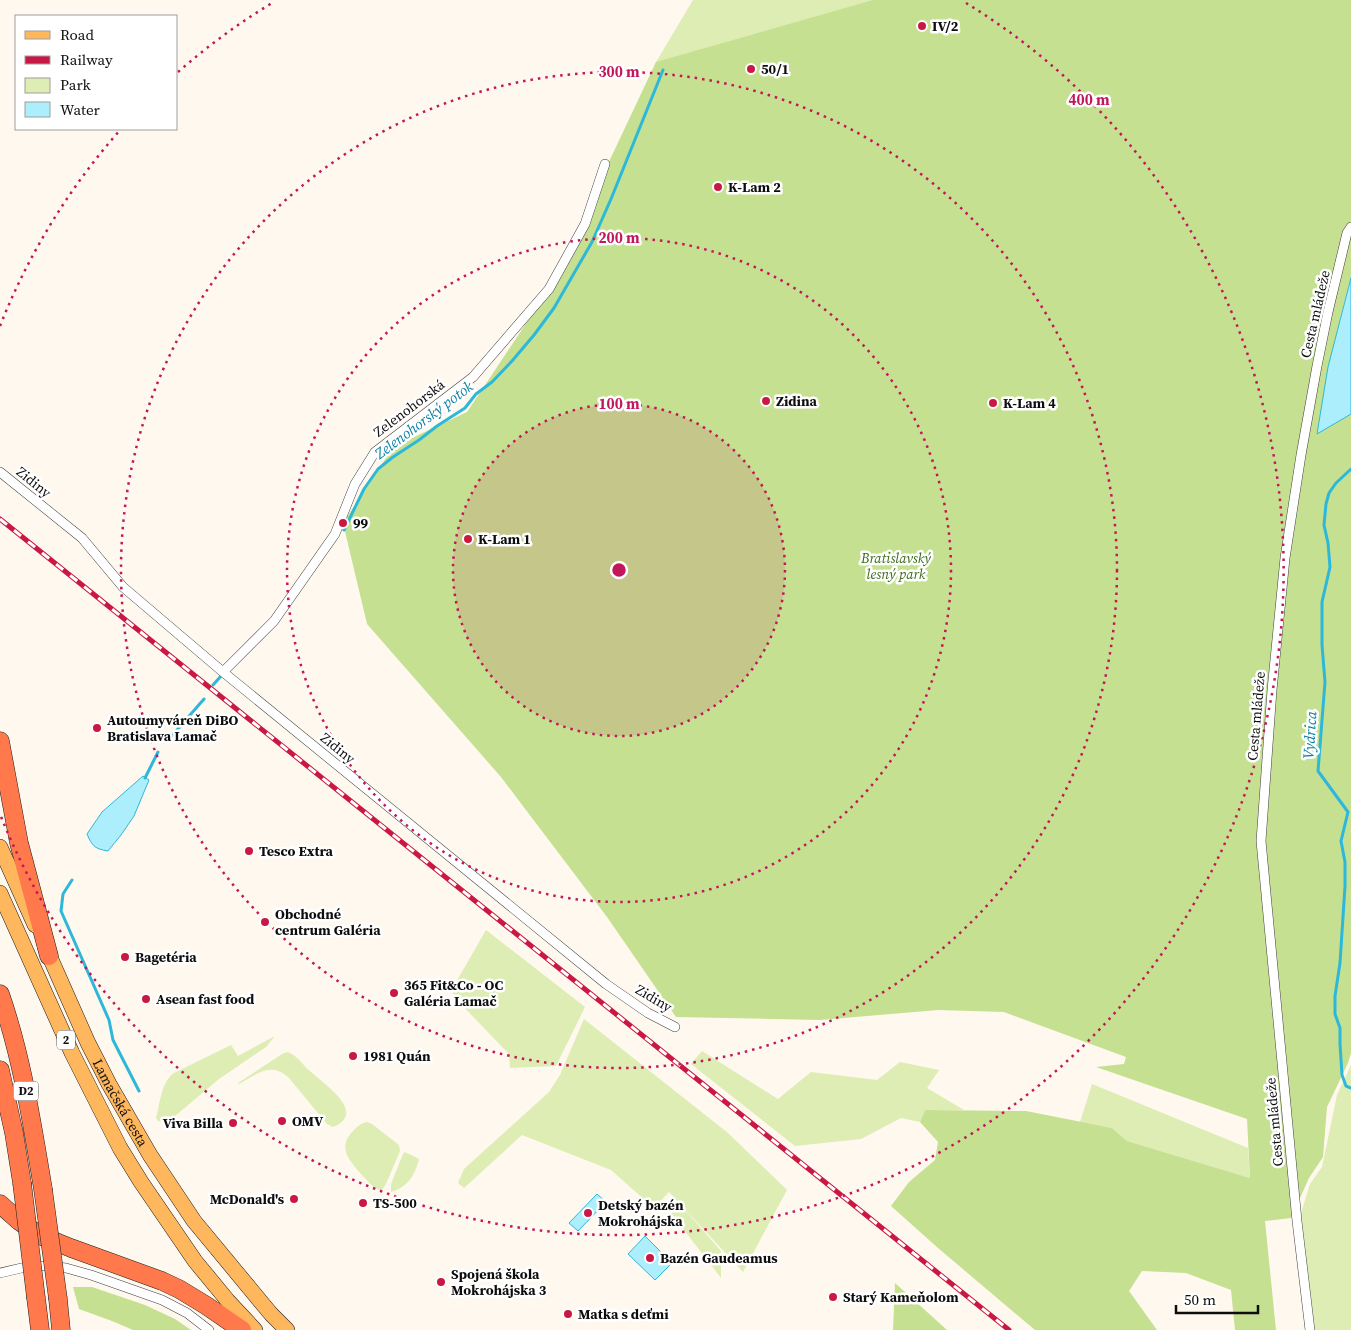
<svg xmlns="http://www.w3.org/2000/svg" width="1351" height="1330" viewBox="0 0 1351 1330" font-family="'Source Serif 4',serif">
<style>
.green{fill:#ddedb3}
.forest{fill:#c5e091}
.water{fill:#adeefc;stroke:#2db8da}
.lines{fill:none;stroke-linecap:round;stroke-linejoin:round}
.stream{stroke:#2db8da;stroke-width:3}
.minor-casing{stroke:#404040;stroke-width:10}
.primary-casing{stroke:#1e1e1e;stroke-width:16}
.motorway-casing{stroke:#1e1e1e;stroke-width:19}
.minor{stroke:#fff;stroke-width:9}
.primary{stroke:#ffb75e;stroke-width:15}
.motorway{stroke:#ff794c;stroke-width:18}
.rail-casing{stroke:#ca1845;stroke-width:5}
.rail{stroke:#fff;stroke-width:3;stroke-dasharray:9;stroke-linecap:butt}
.motorway-bridge-casing{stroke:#1e1e1e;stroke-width:19;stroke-linecap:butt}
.motorway-bridge{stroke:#ff794c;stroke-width:18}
.ring{fill:none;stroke:#c2185b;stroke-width:2.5;stroke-dasharray:2.5 5}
.poi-dot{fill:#ca1845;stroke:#fff;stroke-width:2}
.labels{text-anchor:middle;stroke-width:5;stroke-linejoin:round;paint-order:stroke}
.shield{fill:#fff;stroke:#565656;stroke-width:1}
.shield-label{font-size:12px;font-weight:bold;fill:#0d0d0d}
.poi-label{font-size:14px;font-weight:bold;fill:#0d0d0d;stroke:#fff;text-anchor:start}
.street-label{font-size:14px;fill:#0d0d0d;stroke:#fff}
.park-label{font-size:14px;font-style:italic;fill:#3a6b18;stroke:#fff}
.water-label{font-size:15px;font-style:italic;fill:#0b80a3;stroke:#fff}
.centre{fill:#c2185b;stroke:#fff;stroke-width:2.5}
.ring-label{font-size:15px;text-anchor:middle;font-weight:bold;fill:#c2185b;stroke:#fff;stroke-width:5;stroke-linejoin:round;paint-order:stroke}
</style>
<rect width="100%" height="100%" fill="#fff8ee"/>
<path class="green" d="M693 0H935L654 71 656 62Z
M486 930 585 1007 556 1066 510 1068 509 1054 455 998 452 991 455 984Z
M584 1019 728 1133 787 1190 743 1272 680 1204 721 1251V1278L671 1213 680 1204 669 1192 654 1208 611 1170 522 1135 464 1188 458 1183 464 1169 549 1092 560 1075Z
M275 1036 266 1047 219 1079 175 1116C170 1119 165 1123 158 1121L156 1118C160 1104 161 1082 174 1073L231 1045 238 1056Z
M702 1051 778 1099 811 1072 877 1080 900 1062 939 1070 927 1088 964 1110H925L920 1122 901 1118 861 1139 795 1146 691 1064Z
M287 1052C297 1054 303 1066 311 1072 324 1084 368 1113 333 1127L327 1124 289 1078C271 1061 257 1074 239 1084L238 1083 282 1054Z
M1351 1065V1330H1315L1301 1213 1310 1184 1322 1167 1337 1095Z
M1092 1084 1248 1148 1250 1178 1127 1141 1112 1128 1080 1122Z
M367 1122 372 1124 399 1145 400 1151 386 1184 381 1191C372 1187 367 1180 360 1173 348 1158 337 1147 354 1130 358 1126 361 1123 367 1122Z
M405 1152 419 1159C415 1175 408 1187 391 1192V1184L403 1154Z"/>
<path class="forest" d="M873 0H1351V278L1341 315 1317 433 1351 414V1053L1348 1063 1327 1107 1323 1157 1309 1178 1291 1218 1265 1221 1276 1330H1235L1231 1290 1186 1273 1142 1271 1129 1291 1157 1330H1035L938 1248 891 1206 909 1182 935 1160 938 1142 920 1122 925 1110 1026 1111 1112 1128 1127 1141 1250 1178 1247 1119 1096 1067 1124 1064 1126 1057 1004 1012 938 1010 820 1020 676 1017 607 917 501 777 367 624 343 523 393 447 467 412 549 289 656 62Z
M895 1283 947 1330H893Z
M73 1287H92L145 1305 175 1319 191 1330H133L112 1321 79 1309Z"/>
<path class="water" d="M1351 278V414L1317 434 1328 367Z
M143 776 149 780 134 816 121 835 108 851C95 849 92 846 87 834L102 812Z
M597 1194 606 1202 578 1231 569 1223Z
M645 1236 672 1263 655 1280 628 1254Z"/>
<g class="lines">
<path class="stream" d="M1351 469 1336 483 1329 493 1326 504 1324 525 1328 543 1330 567 1322 602V645L1325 682 1318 771 1348 812 1341 841 1345 862V886L1340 963 1335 996V1014L1340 1028V1044L1342 1075 1346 1086 1351 1088
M344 530 364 489 378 469 393 457 419 440 437 426 465 408 476 394 492 382 512 361 534 335 554 308 592 242 611 199 663 70
M213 685 221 676
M170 738 204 699
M145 778 158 752
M72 880 63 894 61 911 109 1020 113 1040 139 1091"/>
<g class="minor-casing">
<path id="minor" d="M0 472 82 538 123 587 223 672 606 984 648 1013 675 1027
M223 672 274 621 335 534 355 484 375 452 473 377 549 289 585 224 605 164
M0 1273 30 1266H49L66 1268 91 1275 162 1300 187 1313 209 1330
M1310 1330 1297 1221 1261 841 1272 690 1285 558 1301 455 1317 366 1328 312 1347 233 1351 227"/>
</g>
<g class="primary-casing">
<g id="primary">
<path d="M0 847 35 925"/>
<path d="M0 893 72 1053 120 1148 141 1182 195 1261 228 1301 255 1330"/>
<path id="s1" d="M45 946 88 1043 109 1084 150 1155 194 1221 271 1314 287 1330"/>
</g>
</g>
<g class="motorway-casing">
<path id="motorway" d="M0 741 19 843 49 956
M0 994C22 1057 32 1123 43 1189
M0 1070 14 1133 22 1183
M0 1204 19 1221 39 1235 71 1248 162 1281 179 1289 207 1306 242 1330
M36 1298 40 1330
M58 1299 61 1330"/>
</g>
<use href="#minor" class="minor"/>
<use href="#primary" class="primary"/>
<use href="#motorway" class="motorway"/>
<g class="rail-casing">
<path id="rail" d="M0 519 1009 1330"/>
</g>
<use href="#rail" class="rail"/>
<g class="motorway-bridge-casing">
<path id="motorway-bridge" d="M22 1183 36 1298
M43 1189 58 1299"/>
</g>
<use href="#motorway-bridge" class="motorway-bridge"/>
</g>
<circle cx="619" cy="570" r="166" fill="#c2185b" fill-opacity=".12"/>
<g class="ring">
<circle cx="619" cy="570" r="166"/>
<circle cx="619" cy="570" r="332"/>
<circle cx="619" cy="570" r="498"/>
<path d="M0 326A665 665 0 0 1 121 129M178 72A665 665 0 0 1 272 3M966 3A665 665 0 1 1 0 814"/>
</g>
<g class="poi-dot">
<circle cx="922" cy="26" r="5"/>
<circle cx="751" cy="69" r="5"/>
<circle cx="718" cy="187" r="5"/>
<circle cx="766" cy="401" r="5"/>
<circle cx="993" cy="403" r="5"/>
<circle cx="343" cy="523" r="5"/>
<circle cx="468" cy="539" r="5"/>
<circle cx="97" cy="728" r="5"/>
<circle cx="249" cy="851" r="5"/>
<circle cx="265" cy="922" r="5"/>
<circle cx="125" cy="957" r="5"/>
<circle cx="394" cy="993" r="5"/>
<circle cx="146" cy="999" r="5"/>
<circle cx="353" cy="1056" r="5"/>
<circle cx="282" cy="1121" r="5"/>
<circle cx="233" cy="1123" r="5"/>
<circle cx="294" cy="1199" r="5"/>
<circle cx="363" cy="1203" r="5"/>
<circle cx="588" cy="1213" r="5"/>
<circle cx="650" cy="1258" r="5"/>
<circle cx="441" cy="1282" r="5"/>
<circle cx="833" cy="1297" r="5"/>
<circle cx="568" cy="1314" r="5"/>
</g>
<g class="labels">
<g class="shield">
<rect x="57" y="1030.5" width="18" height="19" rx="4"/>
<rect x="13.5" y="1081.5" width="25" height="19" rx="4"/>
</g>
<g class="shield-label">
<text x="66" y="1044">2</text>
<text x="26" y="1095">D2</text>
</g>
<g class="poi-label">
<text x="932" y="31">IV/2</text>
<text x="761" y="74">50/1</text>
<text x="728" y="192">K-Lam 2</text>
<text x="776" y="406">Zidina</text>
<text x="1003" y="408">K-Lam 4</text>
<text x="353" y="528">99</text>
<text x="478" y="544">K-Lam 1</text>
<text x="107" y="725">Autoumyváreň DiBO<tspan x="107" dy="16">Bratislava Lamač</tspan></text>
<text x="259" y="856">Tesco Extra</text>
<text x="275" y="919">Obchodné<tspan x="275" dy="16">centrum Galéria</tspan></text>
<text x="135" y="962">Bagetéria</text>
<text x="404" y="990">365 Fit&amp;Co - OC<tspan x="404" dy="16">Galéria Lamač</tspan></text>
<text x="156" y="1004">Asean fast food</text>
<text x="363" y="1061">1981 Quán</text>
<text x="292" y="1126">OMV</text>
<text x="223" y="1128" text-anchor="end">Viva Billa</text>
<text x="284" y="1204" text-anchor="end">McDonald's</text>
<text x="373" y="1208">TS-500</text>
<text x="598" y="1210">Detský bazén<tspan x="598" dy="16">Mokrohájska</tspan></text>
<text x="660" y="1263">Bazén Gaudeamus</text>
<text x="451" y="1279">Spojená škola<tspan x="451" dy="16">Mokrohájska 3</tspan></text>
<text x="843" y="1302">Starý Kameňolom</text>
<text x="578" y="1319">Matka s deťmi</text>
</g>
<g class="street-label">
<text transform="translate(1315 314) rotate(-77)" y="5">Cesta mládeže</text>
<text transform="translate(409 408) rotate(-37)" y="5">Zelenohorská</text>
<text transform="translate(34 482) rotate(39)" y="5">Zidiny</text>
<text transform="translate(1256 716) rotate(-85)" y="5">Cesta mládeže</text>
<text transform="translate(338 748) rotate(39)" y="5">Zidiny</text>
<text transform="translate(654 998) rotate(31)" y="5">Zidiny</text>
<text dy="5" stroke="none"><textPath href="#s1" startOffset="174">Lamačská cesta</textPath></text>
<text transform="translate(1274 1122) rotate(-95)" y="5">Cesta mládeže</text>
</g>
<g class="park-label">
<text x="896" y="563">Bratislavský<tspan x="896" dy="16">lesný park</tspan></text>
</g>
<g class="water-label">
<text transform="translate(424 420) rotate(-37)" y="5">Zelenohorský potok</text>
<text transform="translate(1310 735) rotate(-86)" y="5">Vydrica</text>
</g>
</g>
<circle cx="619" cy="570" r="8" class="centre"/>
<g class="ring-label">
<text x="619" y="77">300 m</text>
<text x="1089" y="105">400 m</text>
<text x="619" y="243">200 m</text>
<text x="619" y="409">100 m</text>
</g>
<rect x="15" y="15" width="162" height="115" fill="#ffffff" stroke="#9e9e9e"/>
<rect x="25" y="31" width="25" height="8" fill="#ffb75e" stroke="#9e9e9e"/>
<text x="60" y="40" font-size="15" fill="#0d0d0d">Road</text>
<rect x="25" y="56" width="25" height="8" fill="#ca1845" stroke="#9e9e9e"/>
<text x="60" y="65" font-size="15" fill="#0d0d0d">Railway</text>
<rect x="25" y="78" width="25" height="15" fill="#ddedb3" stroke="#9e9e9e"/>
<text x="60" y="90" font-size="15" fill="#0d0d0d">Park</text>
<rect x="25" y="102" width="25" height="15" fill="#adeefc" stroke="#9e9e9e"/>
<text x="60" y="115" font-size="15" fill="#0d0d0d">Water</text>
<path d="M1176 1305v8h82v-8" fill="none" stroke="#0d0d0d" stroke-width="2.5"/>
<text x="1184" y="1305" font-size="15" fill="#0d0d0d" stroke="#ffffff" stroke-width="4" paint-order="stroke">50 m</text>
</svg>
